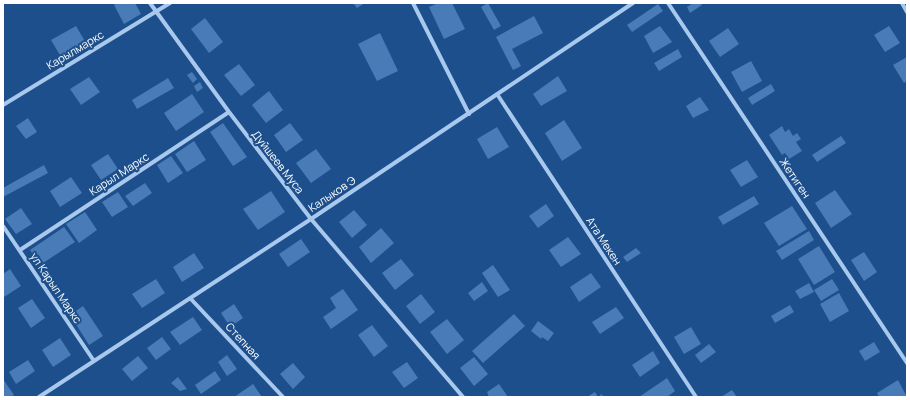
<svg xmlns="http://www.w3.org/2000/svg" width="910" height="400" viewBox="0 0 910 400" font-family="Manrope,sans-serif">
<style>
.building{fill:#497bb6}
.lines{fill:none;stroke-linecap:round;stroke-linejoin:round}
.minor{stroke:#a8c8ed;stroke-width:4}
.labels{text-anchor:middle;stroke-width:4;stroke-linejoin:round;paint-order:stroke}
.street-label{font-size:11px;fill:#fff;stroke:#1c4f8c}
</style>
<rect width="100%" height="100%" fill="#1c4f8c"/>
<path class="building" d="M117 3H135L141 14 124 24 114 5Z
M353 3H365L357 8Z
M438 3H452L465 29 444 39 429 7Z
M488 3 501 26 494 30 481 7Z
M693 3H700L702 5 690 13 687 7Z
M658 4 663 11 632 32 627 25Z
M534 16 543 33 512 49 521 66 513 70 496 37Z
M205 18 223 42 209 53 191 29Z
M76 26 86 43 61 57 51 40Z
M660 26 672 42 653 53 644 36Z
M889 26 900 43 885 52 874 35Z
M728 28 739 44 720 57 709 41Z
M380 33 398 71 377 81 358 44Z
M678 49 682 57 659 71 654 63Z
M907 57V81L904 83 893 65Z
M751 61 762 81 742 92 731 72Z
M239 64 255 85 241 96 224 75Z
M192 72 197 79 193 83 187 75Z
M558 76 567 91 541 106 533 94Z
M89 77 100 92 81 105 70 89Z
M168 78 174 88 137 109 132 100Z
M200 82 203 88 197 92 194 86Z
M771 84 775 91 752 105 748 98Z
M269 91 283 110 266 123 252 105Z
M192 94 204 112 176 131 164 113Z
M700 97 709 110 693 118 686 106Z
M28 118 37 132 26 139 16 126Z
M564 120 582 148 562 161 545 133Z
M223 123 247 157 233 166 210 132Z
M290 123 303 140 286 152 274 135Z
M782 126 785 132 789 129 793 136 797 133 801 139 796 142 802 151 789 159 785 153 782 155 769 135Z
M497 127 509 147 488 159 477 139Z
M841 136 846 143 817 162 812 155Z
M194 141 206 160 187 172 175 154Z
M316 149 331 169 311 183 296 163Z
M108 154 118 169 101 180 91 165Z
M171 156 183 173 168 183 157 165Z
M747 160 758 177 741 187 730 170Z
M44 165 48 173 3 197V188Z
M71 177 82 193 60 207 50 191Z
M145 183 152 193 133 206 125 196Z
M835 190 852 214 831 228 815 203Z
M271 191 285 212 258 230 243 209Z
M118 192 128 207 112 217 102 202Z
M754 196 759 204 723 225 718 217Z
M546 204 554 216 538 228 529 216Z
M792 206 807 229 779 246 764 223Z
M21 208 32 224 16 234 5 219Z
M354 210 367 225 352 238 339 222Z
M85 212 97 230 79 243 66 224Z
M64 227 75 242 40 265 30 250Z
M381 228 394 243 371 263 359 247Z
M809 231 814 240 782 260 776 251Z
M568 237 581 254 561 267 549 250Z
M301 239 310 252 288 267 279 254Z
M819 246 835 272 814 285 798 259Z
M636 248 641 253 627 262 623 257Z
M864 252 877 272 864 281 851 260Z
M194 253 204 268 182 282 173 267Z
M401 259 414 275 395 290 382 273Z
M493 265 510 290 498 297 482 273Z
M10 269 21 286 4 297 3 274Z
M591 273 601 287 579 302 570 287Z
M156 279 165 293 142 308 132 294Z
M832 279 839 290 821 301 814 290Z
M482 282 488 291 474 301 468 293Z
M809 283 814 292 800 299 795 291Z
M343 289 358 310 331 329 323 317 336 308 330 298Z
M839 293 849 311 830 322 820 304Z
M421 294 435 312 420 324 406 306Z
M32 299 45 318 31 328 18 308Z
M234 304 243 318 230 327 221 313Z
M790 305 794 312 775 323 771 316Z
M83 306 103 336 89 345 70 315Z
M616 307 624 318 600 334 592 322Z
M514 314 525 326 483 363 472 351Z
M193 317 202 330 180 345 170 332Z
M447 319 464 340 447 354 430 332Z
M538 321 554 333 548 341 542 337 541 339 531 331Z
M372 325 388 346 374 357 358 335Z
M691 327 701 344 684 354 674 337Z
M162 337 171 349 156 360 147 348Z
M60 338 71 355 53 367 42 350Z
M874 342 880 352 865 361 859 351Z
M709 344 716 352 701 363 695 355Z
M653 351 660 363 640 377 632 365Z
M227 355 237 369 227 376 218 362Z
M138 356 148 368 132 381 122 369Z
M474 357 488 374 474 386 460 368Z
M28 360 35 371 16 384 9 372Z
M407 362 418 378 404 388 392 372Z
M293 363 305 377 293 389 280 374Z
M215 371 221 380 201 394 195 385Z
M178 377 187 389 180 391 171 383Z
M667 378 675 391 667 397H639Z
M3 379 14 395 10 397H3Z
M898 380 907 397H879L877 393Z
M253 384 262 397H234Z
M499 384 508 397H489L487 392Z
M732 390 737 397H721Z
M595 392 598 397 602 394 603 397H587Z"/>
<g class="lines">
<path class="minor" d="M150 3 229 112 311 219 463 397
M413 3 469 114
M668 3 907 363
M902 3 907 12
M497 94 696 397
M3 105 170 3
M3 226 94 361
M20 250 229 112
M190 298 283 397
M39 397 311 219 633 3"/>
</g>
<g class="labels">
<g class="street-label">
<text transform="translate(75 50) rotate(-31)" y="4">Карылмаркс</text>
<text transform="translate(278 162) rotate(52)" y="4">Дуйшеев Муса</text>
<text transform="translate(119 174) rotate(-33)" y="4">Карыл Маркс</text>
<text transform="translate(795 178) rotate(56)" y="4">Жетиген</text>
<text transform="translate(332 194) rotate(-34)" y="4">Калыков Э</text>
<text transform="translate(604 241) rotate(57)" y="4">Ата Мекен</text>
<text transform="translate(56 288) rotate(56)" y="4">ул Карыл Маркс</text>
<text transform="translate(243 341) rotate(47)" y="4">Степная</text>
</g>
</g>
<rect width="910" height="400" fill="none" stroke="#ffffff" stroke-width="8"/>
</svg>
